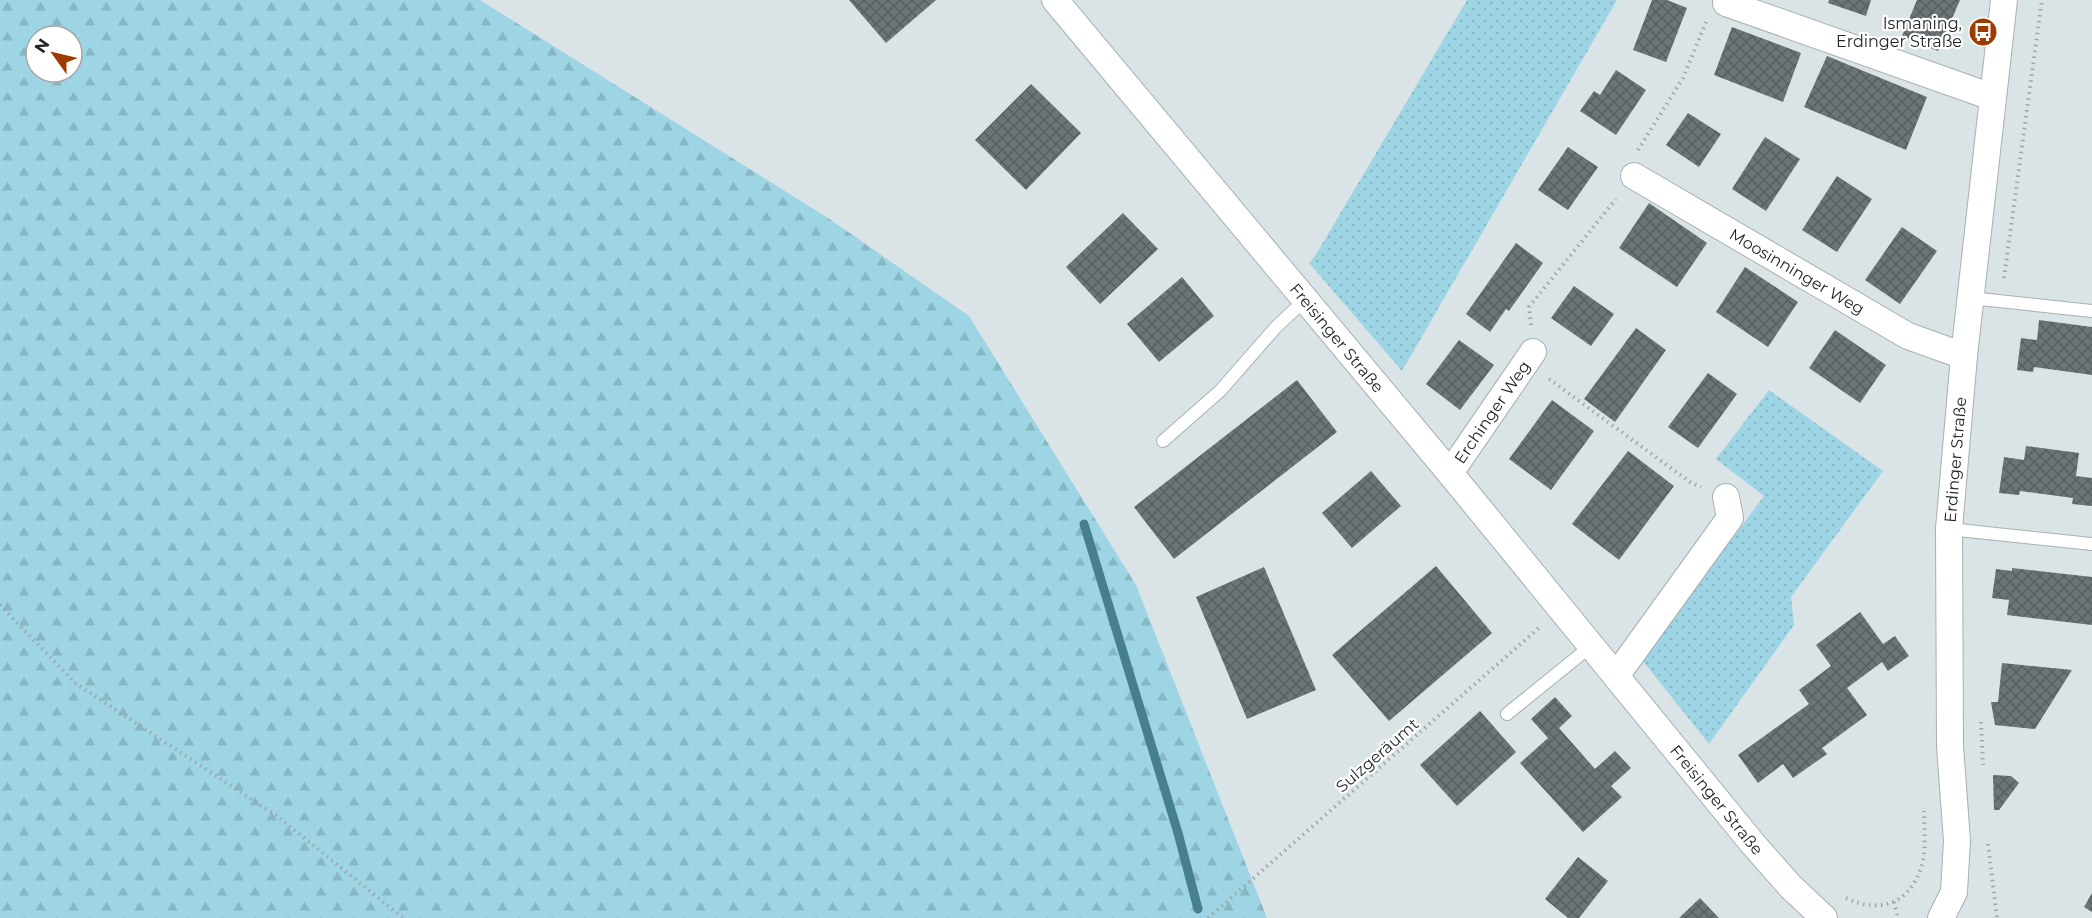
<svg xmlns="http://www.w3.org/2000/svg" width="2092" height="918" viewBox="0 0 2092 918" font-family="Montserrat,sans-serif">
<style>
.grass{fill:url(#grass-dots)}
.forest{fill:url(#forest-firs);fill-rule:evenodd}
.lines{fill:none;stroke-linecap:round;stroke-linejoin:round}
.stream{stroke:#46808f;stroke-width:9}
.building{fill:url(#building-cross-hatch)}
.lane-casing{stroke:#a6b0b3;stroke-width:14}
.street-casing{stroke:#a6b0b3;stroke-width:28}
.path{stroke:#9ea6a8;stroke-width:4;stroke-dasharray:1.5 4.5;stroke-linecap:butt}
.lane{stroke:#fff;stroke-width:12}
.street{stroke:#fff;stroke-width:26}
.labels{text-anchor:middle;stroke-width:4.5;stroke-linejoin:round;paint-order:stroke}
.poi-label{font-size:16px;fill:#212526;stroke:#fff;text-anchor:end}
.street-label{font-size:16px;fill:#212526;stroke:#fff}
</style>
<defs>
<pattern id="grass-dots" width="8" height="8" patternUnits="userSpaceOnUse" patternTransform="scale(1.5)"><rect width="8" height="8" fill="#9ed5e5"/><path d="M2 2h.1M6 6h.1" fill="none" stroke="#88b7c4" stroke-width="1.8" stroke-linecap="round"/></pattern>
<pattern id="forest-firs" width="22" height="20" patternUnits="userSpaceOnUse" patternTransform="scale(1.5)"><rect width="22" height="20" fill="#9ed5e5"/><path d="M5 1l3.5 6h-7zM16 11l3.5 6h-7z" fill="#88b7c4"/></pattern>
<pattern id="building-cross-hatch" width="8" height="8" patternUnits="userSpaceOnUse" patternTransform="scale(1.5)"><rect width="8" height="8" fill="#6b7477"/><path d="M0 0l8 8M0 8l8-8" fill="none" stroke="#585f61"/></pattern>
</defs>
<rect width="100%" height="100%" fill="#dae4e7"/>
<path class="grass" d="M1467 0H1617L1402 371 1309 263 1315 256Z
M1769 390 1883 471 1791 597 1794 625 1709 744 1642 660 1764 496 1716 459Z"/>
<path class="forest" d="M0 0H480L828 218 969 316 1136 585 1267 918H0ZM36 36H72V72H36Z"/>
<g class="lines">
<path class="stream" d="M1084 524 1178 833 1198 909"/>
</g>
<path class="building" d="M849 0H936L886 43Z
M1652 0H1667L1687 8 1666 62 1633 50Z
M1829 0H1871L1866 16 1828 3Z
M1917 0H1960L1938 51 1902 36Z
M1732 27 1801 53 1783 102 1714 75Z
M1827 56 1927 97 1906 150 1804 107Z
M1616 70 1646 90 1616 135 1580 111 1594 91 1600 95Z
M1031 84 1081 133 1026 190 975 140Z
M1688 113 1721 134 1699 167 1666 145Z
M1765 137 1800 159 1766 211 1732 189Z
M1568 147 1598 167 1568 210 1538 190Z
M1837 176 1872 199 1837 252 1802 230Z
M1649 203 1707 243 1677 287 1619 248Z
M1123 213 1158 249 1100 304 1066 267Z
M1902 227 1937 251 1900 304 1865 280Z
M1516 243 1543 263 1509 311 1506 309 1490 332 1466 314Z
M1745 267 1798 302 1768 347 1716 312Z
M1182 277 1214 316 1159 362 1127 324Z
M1574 286 1614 314 1591 346 1551 318Z
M2039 320 2092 327V375L2034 367 2033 372 2017 370 2021 338 2037 340Z
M1636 328 1666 350 1615 422 1584 399Z
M1835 330 1886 365 1860 403 1809 368Z
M1459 340 1494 365 1460 410 1426 384Z
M1708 373 1737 394 1698 448 1668 427Z
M1297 380 1337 432 1174 559 1134 507Z
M1552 400 1594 431 1551 490 1509 459Z
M2026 446 2079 453 2076 476 2092 478V506L2072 504 2073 498 2020 491 2019 495 1999 493 2004 457 2024 460Z
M1628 451 1674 486 1619 560 1572 524Z
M1371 471 1401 506 1352 548 1322 513Z
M1436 566 1492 633 1389 721 1332 655Z
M1264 567 1316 690 1247 719 1196 597Z
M2012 568 2092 577V625L2007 615 2009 600 1992 598 1996 569 2012 571Z
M1860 612 1883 644 1895 636 1909 656 1888 671 1882 662 1847 688 1867 715 1822 748 1827 754 1793 778 1783 764 1758 783 1738 755 1809 704 1799 690 1831 666 1816 645Z
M2002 663 2072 670 2035 729 1995 725 1991 702H1998Z
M1555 697 1572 716 1559 728 1595 769 1615 751 1631 768 1611 786 1622 797 1583 832 1520 763 1548 738 1531 719Z
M1480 711 1516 752 1457 806 1420 765Z
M1993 775 2011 776 2019 783 1999 810H1994Z
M1578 857 1608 881 1579 918H1568L1545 899Z
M2092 893V912L2084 907Z
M1700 898 1719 918H1679Z"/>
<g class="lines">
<g class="lane-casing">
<path id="lane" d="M1970 298 2092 311
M1163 441 1220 391 1276 327 1305 300
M1949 529 2092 544
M1507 714 1591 646"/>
</g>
<g class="street-casing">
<g id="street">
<path id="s1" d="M1055 0 1450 473 1753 844 1791 887 1824 918"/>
<path d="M1726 3 1992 97"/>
<path id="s2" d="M1634 176 1908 336 1964 356"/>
<path id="s3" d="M1450 473 1533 352"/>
<path d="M1616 676 1730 518 1726 497"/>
<path id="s4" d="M1941 918 1954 892 1957 841 1950 746 1949 529 1964 356 2004 0"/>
</g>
</g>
<path class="path" d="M1638 150 1683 78 1706 22
M2004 278 2042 0
M1531 325 1529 307 1616 199
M1549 379 1690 482 1701 487
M0 605 75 683 277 816 403 918
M1981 722 1983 765
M1988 844 1997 918
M1846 898C1879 914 1909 904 1921 868 1927 850 1924 829 1924 811
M1894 902 1898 918
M1208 918 1540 627"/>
<use href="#lane" class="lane"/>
<use href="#street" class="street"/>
</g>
<defs>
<g id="bus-disc" transform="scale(1.5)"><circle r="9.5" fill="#9d3b00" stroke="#fff"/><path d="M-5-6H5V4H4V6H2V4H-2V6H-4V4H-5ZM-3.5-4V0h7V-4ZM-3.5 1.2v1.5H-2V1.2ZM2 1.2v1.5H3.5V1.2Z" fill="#fff"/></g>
</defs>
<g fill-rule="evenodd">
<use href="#bus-disc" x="1983" y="32"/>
</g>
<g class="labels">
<g class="poi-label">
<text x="1962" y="29">Ismaning,<tspan x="1962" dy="18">Erdinger Straße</tspan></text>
</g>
<g class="street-label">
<text dy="6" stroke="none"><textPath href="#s2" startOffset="189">Moosinninger Weg</textPath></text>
<text dy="6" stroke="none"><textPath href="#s1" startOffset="440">Freisinger Straße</textPath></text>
<text dy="6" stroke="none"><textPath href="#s3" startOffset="74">Erchinger Weg</textPath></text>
<text dy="6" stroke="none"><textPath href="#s4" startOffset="462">Erdinger Straße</textPath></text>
<text transform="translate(1377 755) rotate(-41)" y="6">Sulzgeräumt</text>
<text dy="6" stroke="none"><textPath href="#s1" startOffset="1038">Freisinger Straße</textPath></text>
</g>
</g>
<g transform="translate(54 54) rotate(304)"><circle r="28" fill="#ffffff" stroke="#a6a8a8" stroke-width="1.5"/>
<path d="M0-4.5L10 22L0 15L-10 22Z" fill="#9d3b00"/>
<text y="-9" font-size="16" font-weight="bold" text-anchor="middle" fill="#212526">N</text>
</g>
</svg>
